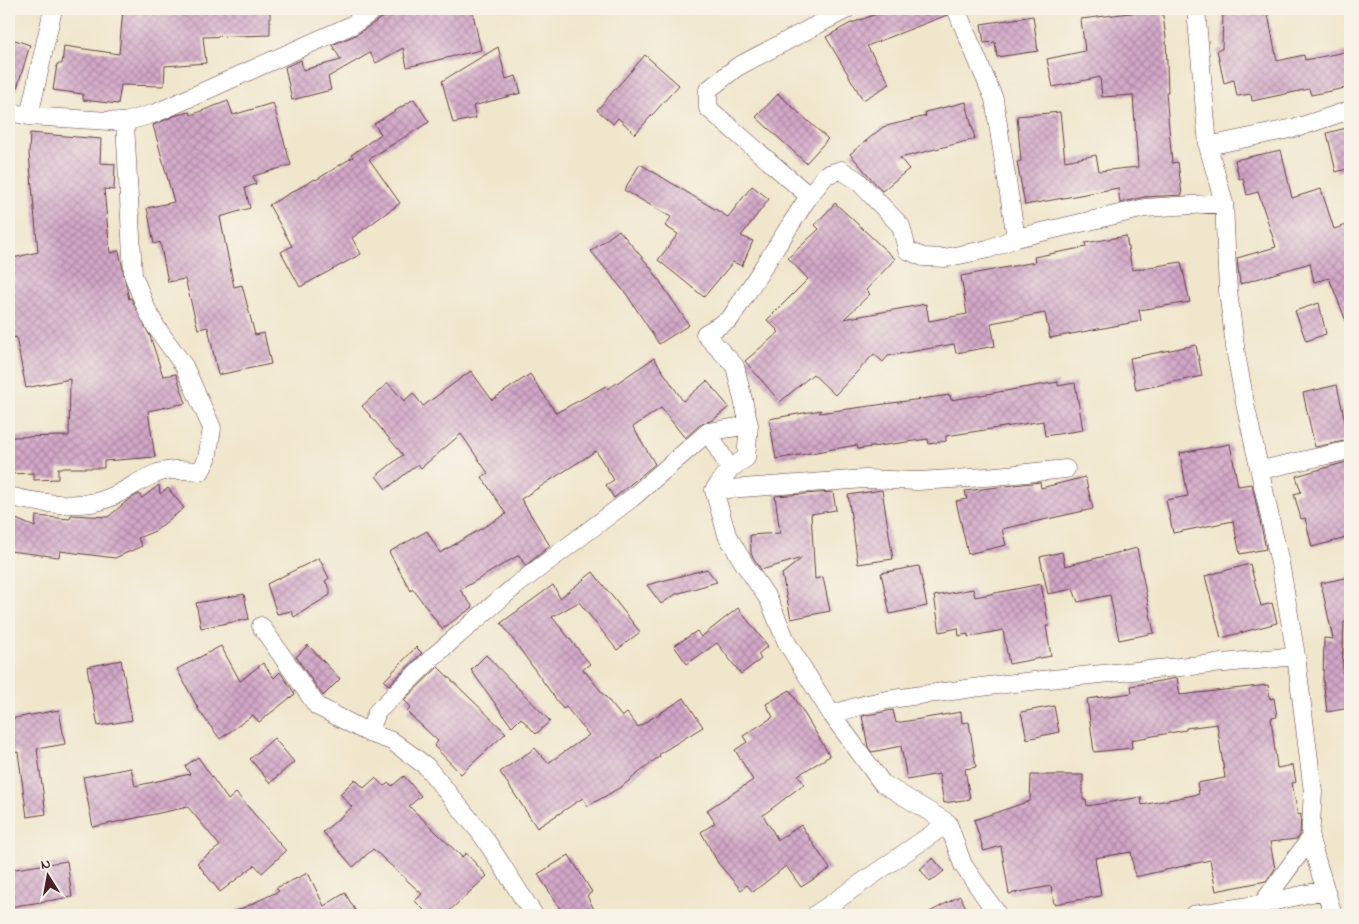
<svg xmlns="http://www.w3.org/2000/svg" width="1359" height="924" viewBox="0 0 1359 924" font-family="'Indie Flower',sans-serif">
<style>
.building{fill:url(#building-cross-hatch)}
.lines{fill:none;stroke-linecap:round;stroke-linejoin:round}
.street-casing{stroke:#633d43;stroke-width:19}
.street{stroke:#fff;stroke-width:18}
</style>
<defs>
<pattern id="building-cross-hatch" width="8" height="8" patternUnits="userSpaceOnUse" patternTransform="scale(1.25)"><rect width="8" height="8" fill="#d2a7c8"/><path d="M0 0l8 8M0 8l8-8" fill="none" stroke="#ac87a3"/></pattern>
</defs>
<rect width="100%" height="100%" fill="#f7f3e8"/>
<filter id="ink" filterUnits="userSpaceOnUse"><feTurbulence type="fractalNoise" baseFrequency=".02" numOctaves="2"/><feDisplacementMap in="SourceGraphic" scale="10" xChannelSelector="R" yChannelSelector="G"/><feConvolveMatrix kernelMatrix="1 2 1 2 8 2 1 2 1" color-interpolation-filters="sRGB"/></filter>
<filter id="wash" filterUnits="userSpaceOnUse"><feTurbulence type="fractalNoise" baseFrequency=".0096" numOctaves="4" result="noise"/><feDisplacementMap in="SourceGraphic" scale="20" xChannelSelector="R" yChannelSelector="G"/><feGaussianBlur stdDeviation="1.12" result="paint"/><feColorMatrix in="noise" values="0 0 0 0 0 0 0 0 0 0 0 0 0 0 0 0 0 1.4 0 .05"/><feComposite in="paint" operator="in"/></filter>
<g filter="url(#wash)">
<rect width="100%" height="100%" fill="#f0e6cc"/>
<g id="blocks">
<path class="building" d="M123 9H270V35L203 37 206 63 165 66 164 86 121 85 118 104 83 100V94L53 90 57 64H62L64 46 119 54Z
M421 9H472L481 50 407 67 403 48 376 63 370 53 328 77 331 90 292 100 285 67 301 60 303 70 341 60 332 45 356 35 381 18Z
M890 9H946L947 15 867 46 890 84 863 100 826 37 849 24Z
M1162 9 1166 38 1168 92H1166L1172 163 1178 162 1182 195 1144 197 1120 203 1118 188 1025 205 1017 162 1021 161 1017 116 1060 112 1065 161 1096 155 1099 171 1138 167 1133 95 1102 97 1100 77 1053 87 1047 59 1085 51 1081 19Z
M1223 9H1267L1277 61 1304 55 1305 60 1350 51V87L1311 95 1309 89 1252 101 1251 94 1237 96 1234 80 1224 83 1217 50 1222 49Z
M1033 16 1038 51 997 57 995 42 984 43 981 24Z
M9 38 30 45 13 102H9Z
M498 47 506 79 516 76 521 93 473 106 476 118 453 123 442 81Z
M645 55 679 85 635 134 618 118 613 124 597 110Z
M778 94 828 139 806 163 756 117Z
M414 99 429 122 369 159 400 203 352 238 361 254 300 287 281 252 292 246 269 205 315 179 316 180 353 157 351 155 381 134 374 124Z
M228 101 233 115 273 103 291 165 253 176 256 184 245 188 250 208 220 217 234 287 242 285 255 335 264 333 271 364 218 375 208 327 198 329 185 279 168 282 160 242 154 244 147 208 174 202 153 125 177 115 190 112 191 115Z
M966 102 975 139 900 158 909 169 882 191 850 154 883 127 926 116 925 112Z
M1350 127V168L1336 172 1327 133Z
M30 133 101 139 100 163 115 164 114 190 104 189 110 253 119 251 129 299 131 298 150 336 163 376 176 374 186 403 148 411 155 457 104 461V468H58V479L34 480V473L9 474V437L69 436 70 379 26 388 16 337 12 338 9 323V304H13L9 287V259L38 252 29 154Z
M1281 150 1292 198 1321 189 1334 229 1350 224V331L1329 278 1314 282 1310 263 1240 284 1237 258 1276 247 1258 192 1247 195 1243 178 1239 179 1235 160Z
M640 164 728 217 752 186 769 199 741 236 753 241 742 266 733 262 704 297 658 260 678 234 665 226 671 217 624 190Z
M835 203 895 259 866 290 870 294 844 319 926 304 929 321 967 314 961 276 1035 262 1034 257 1086 247 1085 243 1126 236 1132 270 1181 262 1190 302 1139 310 1141 321 1050 338 1045 313 991 323 995 346 956 353 954 344 888 356 883 362 874 354 835 395 813 374 780 402 745 361 779 332 767 320 808 279 788 258 819 229 815 225Z
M619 230 651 268 689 325 659 344 627 295 591 251Z
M1319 303 1326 334 1306 341 1295 311Z
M1196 345 1202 376 1136 390 1130 358Z
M654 358 683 401 707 381 729 407 713 420 701 424 685 438 661 408 633 427 655 464 614 498 606 485 614 480 596 451 521 499 550 546 525 566 519 555 460 590 473 607 442 629 413 589 411 591 389 552 427 531 440 553 506 514 482 477 488 473 461 434 421 468 418 464 386 489 376 476 403 455 362 406 388 383 404 401 413 393 423 406 471 371 492 400 530 374 556 413 606 386 608 389Z
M1058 382V386L1075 383 1083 430 1045 436 1043 421 946 436V441L929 444 928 439 858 449 857 445 776 459 769 419 821 410 819 413 950 395 951 400Z
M1337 385 1349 440 1315 447 1303 393Z
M1230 444 1238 486 1252 484 1266 549 1240 554 1233 521 1173 533 1166 500 1188 496 1180 453Z
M1350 461V537L1312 547 1305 518 1301 519 1294 494 1301 492 1296 476Z
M1085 477 1093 509 1002 529 1006 545 968 554 956 501 967 499 965 491 1040 482 1041 488Z
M159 485 160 494 168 488 184 508 155 531 138 538 142 546 115 558 60 551 59 557 9 551V516L35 527 36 516 70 519 71 515 108 517 127 501 139 494 142 498Z
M882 490 893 559 858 564 848 495Z
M833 492 836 510 811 514 815 579 823 577 830 611 791 619 782 574 802 558 761 570 751 554 750 535 780 533 775 496Z
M1137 548 1154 633 1119 640 1110 595 1078 602 1073 589 1048 594 1040 557 1062 552 1065 566Z
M319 558 329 578 325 581 330 589V595L294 617 291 611 277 614 267 584Z
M1250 564 1261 606 1272 603 1277 623 1221 638 1205 576Z
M919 566 927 606 890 614 881 573Z
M707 569 717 582 676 594 661 604 647 585Z
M593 572 640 632 617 650 579 602 552 617 590 664 583 669 622 717 627 713 638 727 684 698 703 727 659 754 660 756 621 787 588 806 583 798 537 828 500 772 535 748 548 763 589 735 566 707 563 709 501 623 553 585 560 598Z
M1350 577V621L1344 622 1342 673 1350 672V708L1327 712 1323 679 1324 638 1333 639 1321 583Z
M1041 584 1049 626H1046L1051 656 1009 664 1003 630 968 637V634L959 636 958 628 940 632 934 596 973 589 975 597Z
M244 594 249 619 201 628 196 603Z
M738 608 768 646 758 654 761 659 741 674 717 643 687 664 674 646 697 631 701 637Z
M308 645 340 679 323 696 296 657Z
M221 646 240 681 263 663 274 678 280 672 295 694 259 722 253 715 220 739 200 712 177 669Z
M416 647 422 653 389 685 384 681Z
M486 655 550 721 536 734 521 718 512 727 471 670Z
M121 660 132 720 98 726 87 667Z
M438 667 506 733 461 774 434 746 438 741 407 712 411 707 404 700Z
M1177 678 1180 695 1268 685 1270 699 1274 698 1277 717 1271 718 1277 768 1293 765 1296 782 1292 783 1298 815 1301 814 1300 835 1297 839 1270 842 1275 869 1266 881 1216 891 1210 860 1135 877 1131 852 1095 858 1101 896 1054 904 1051 886 1009 894 1001 846 984 851 974 820 1030 801 1031 775H1083V800H1086L1087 806 1141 797 1142 805 1199 794 1197 783 1225 778 1217 724 1186 728V730L1131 740 1132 748 1094 752 1087 699 1132 693 1131 686Z
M790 690 830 756 798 775 804 784 763 815 778 840 801 825 830 869 801 887 786 866 753 892 747 885 741 890 718 863 701 832 715 823 707 810 753 780 735 750 747 742 743 736 773 717 766 704Z
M1054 706 1059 732 1027 739 1021 712Z
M59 710 65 744 37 749 46 814 27 817 18 752 9 754V719Z
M893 710 896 723 961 712 962 723 969 722 976 767 965 769 970 799 944 803 939 774 907 780 901 746 872 752 868 747 862 716Z
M274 738 294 762 270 783 250 759Z
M198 757 228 800 236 793 286 851 262 873 255 865 220 892 197 863 220 846 188 807 93 827 83 777 131 768 135 786 190 774 185 766Z
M404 776 421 796 409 806 462 857 466 853 487 876 445 915H429L415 901 422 894 373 849 353 867 323 832 352 807 340 794 355 779 364 788 375 778 384 786 389 783 392 786Z
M569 855 592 892 587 896 597 915H564L538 874Z
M933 858 944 871 930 882 920 869Z
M67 861 72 897 9 907V870Z
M308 873 324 906 345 893 358 915H228L279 891 276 888Z
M960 896 970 915H924Z"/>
</g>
</g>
<g filter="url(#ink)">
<use href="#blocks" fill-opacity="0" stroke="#633d43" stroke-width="1"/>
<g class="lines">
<g class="street-casing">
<path id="street" d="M956 9 994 99 1016 238
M1196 9 1208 146 1224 203 1228 291 1236 354 1246 408 1281 568 1296 656 1313 792 1310 839 1333 915
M9 112 29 116 125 122 156 113 249 71 352 25 375 9
M29 116 53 9
M1208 146 1299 127 1350 110
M809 196 708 108V90L737 67 847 9
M708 432 730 469
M1261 470 1350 450
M714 490 730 469 746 458 749 425 735 366 705 334 730 319 809 196 826 175 841 170 857 180 901 226 907 250 923 257 945 258 988 249 1016 238 1145 208 1224 203
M714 490 727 535 745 565 769 600 787 643 832 715 882 783 948 823 963 865 998 915
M714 490 865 479 918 481 986 477 1066 469
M9 496C34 503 75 508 100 501 120 496 137 481 155 474 170 468 186 470 201 471L207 459 212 428 184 366 156 327 146 308 133 275 125 122
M261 626 317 706 369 733 392 741 426 766 483 836 534 915
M832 715C871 699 917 696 959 690 1071 674 1184 668 1296 656
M369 733 377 712 435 655 514 587 632 498 708 432 749 425
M1262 904 1310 839
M815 915 948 823
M1193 915 1262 904 1325 890"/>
</g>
<use href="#street" class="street"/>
</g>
</g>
<rect width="1359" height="924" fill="none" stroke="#f7f3e8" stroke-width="30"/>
<g transform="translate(48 876) rotate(349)" stroke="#f7f3e8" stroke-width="4" paint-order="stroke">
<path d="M0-4L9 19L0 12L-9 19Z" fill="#4a1f2b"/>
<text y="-8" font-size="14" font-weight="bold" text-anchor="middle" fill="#4a1f2b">N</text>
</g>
</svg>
